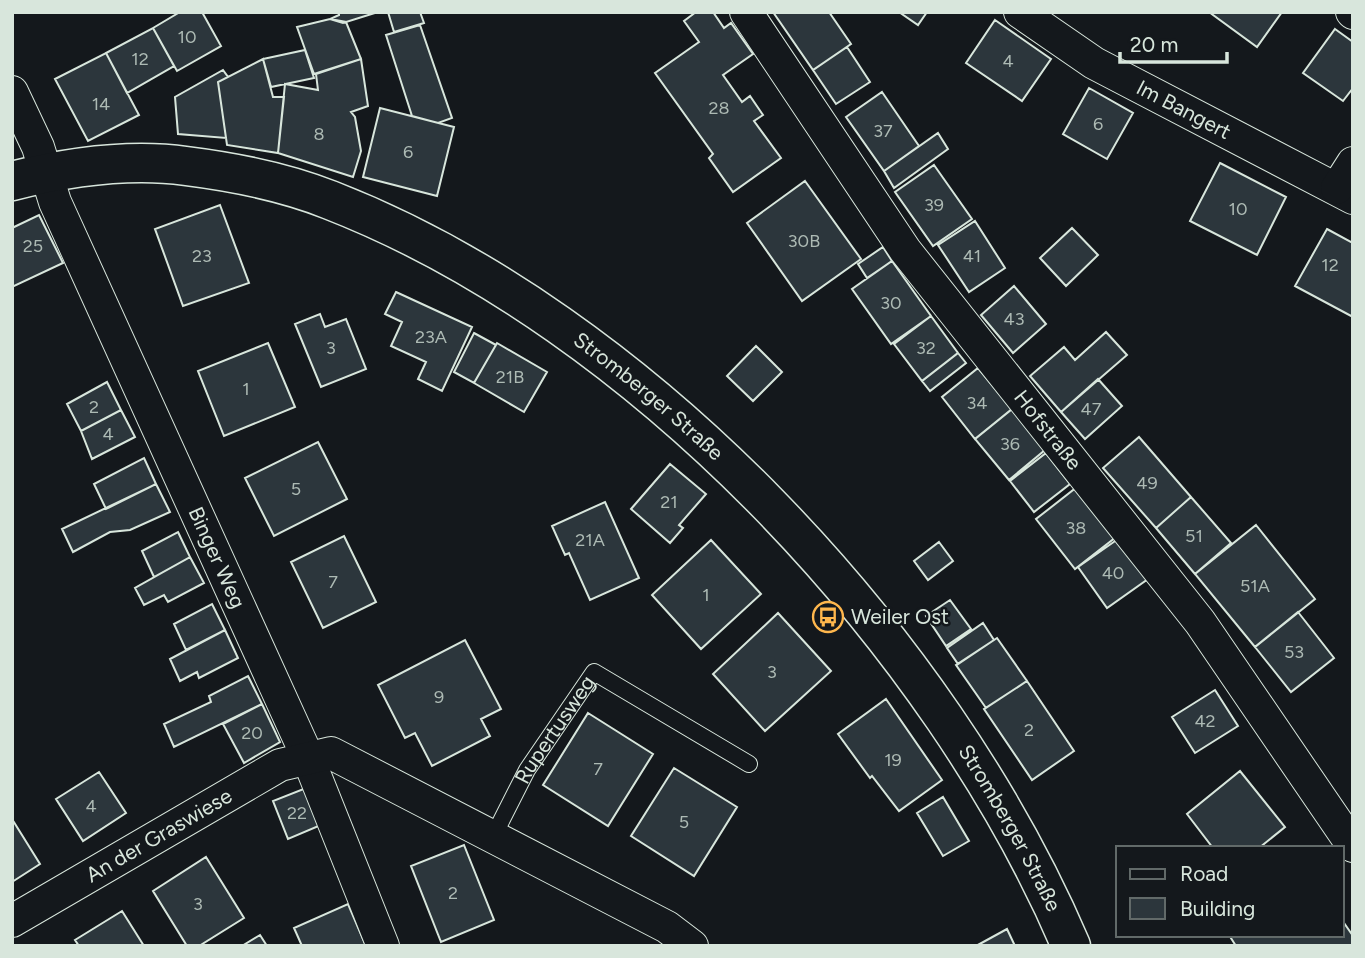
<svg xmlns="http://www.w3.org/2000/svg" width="1365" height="958" viewBox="0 0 1365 958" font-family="Figtree,sans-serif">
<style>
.building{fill:#2c363c;stroke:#d8e6dc;stroke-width:2}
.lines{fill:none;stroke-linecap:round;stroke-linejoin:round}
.lane-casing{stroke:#d8e6dc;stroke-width:18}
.street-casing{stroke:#d8e6dc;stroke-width:34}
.secondary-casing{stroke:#d8e6dc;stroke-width:41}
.lane{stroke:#14181c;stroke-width:16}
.street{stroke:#14181c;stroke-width:32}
.secondary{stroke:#14181c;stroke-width:38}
.labels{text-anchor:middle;stroke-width:5;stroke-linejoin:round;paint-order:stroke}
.number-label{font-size:18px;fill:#adbab4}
.street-label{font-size:21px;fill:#d8e6dc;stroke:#14181c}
.poi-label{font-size:21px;fill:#d8e6dc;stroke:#14181c;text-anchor:start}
</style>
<rect width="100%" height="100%" fill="#14181c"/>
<path class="building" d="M180 12H202L221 46 177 71 153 28Z
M339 12H378L343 23 330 19 339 15Z
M388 12H420L424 23 394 32Z
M696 12H713L724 28 731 23 753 54 723 75 742 102 750 96 763 115 754 121 781 158 733 192 709 158 713 154 655 73 699 42 684 21Z
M773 12H829L851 44 813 70Z
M899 12H927L918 25Z
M1209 12H1282L1257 47Z
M330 19 346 22 361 59 314 74 297 27Z
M995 20 1051 59 1022 101 966 63Z
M420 25 452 118 438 123 412 116 386 35Z
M153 28 174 66 127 93 106 53Z
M1335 29 1353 42V88L1343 101 1303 73Z
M847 47 870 82 836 104 813 70Z
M305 50 314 78 271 87 263 59Z
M106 53 139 115 88 141 55 79Z
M263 59 273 97H284L278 153 227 145 218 82Z
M361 59 368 106 351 112 355 117 361 151 353 177 278 153 285 84 318 90 316 74Z
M223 70 228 77 218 82 226 138 178 134 175 97Z
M1089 88 1133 113 1107 159 1063 134Z
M882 92 919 146 884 171 846 117Z
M380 108 454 127 437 196 363 177Z
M938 133 948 149 894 188 884 171Z
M1220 163 1286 197 1257 255 1190 221Z
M934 165 972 219 933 246 895 192Z
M805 181 861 259 802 301 747 223Z
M220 205 249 283 183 306 155 229Z
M39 215 63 263 12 287V228Z
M975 221 1005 268 969 292 938 245Z
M1072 228 1098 255 1066 286 1040 258Z
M1327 229 1353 243V317L1295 286Z
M883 247 892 261 867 278 858 264Z
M892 261 931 316 891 344 852 289Z
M1014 286 1046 324 1013 353 981 315Z
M396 292 472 327 442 391 418 379 426 362 391 346 402 322 385 314Z
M320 314 325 327 346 319 366 369 321 387 295 324Z
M931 316 958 353 922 381 894 344Z
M1106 332 1127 355 1061 412 1030 376 1064 347 1075 360Z
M474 333 496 345 474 383 454 372Z
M268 343 295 407 224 436 198 371Z
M497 343 547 372 524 412 474 383Z
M756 346 782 372 753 401 727 376Z
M958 353 966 363 930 391 922 381Z
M978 368 1012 409 975 439 942 397Z
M1098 379 1122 406 1085 439 1061 412Z
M107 382 121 410 81 431 67 404Z
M1012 409 1045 450 1009 480 975 439Z
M121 410 135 437 92 459 81 431Z
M1139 437 1191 497 1156 528 1103 468Z
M318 442 347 499 274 536 245 478Z
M1046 453 1070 484 1034 512 1010 481Z
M144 458 156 484 106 509 94 484Z
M670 464 706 494 679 525 683 528 670 543 631 509Z
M156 484 170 512 130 530 110 532 73 552 62 529Z
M1077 487 1116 537 1075 569 1036 519Z
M1191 497 1231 543 1195 574 1156 528Z
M605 502 639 578 590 600 569 553 565 555 552 526Z
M1256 525 1315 599 1255 647 1195 574Z
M178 532 190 557 154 577 142 551Z
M344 536 376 602 323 628 291 562Z
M1118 539 1148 579 1107 608 1078 567Z
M711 540 761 594 701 649 652 595Z
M939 542 953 561 928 580 914 561Z
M190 557 204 583 168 602 164 595 144 605 135 588Z
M950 600 971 629 946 646 926 616Z
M212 604 225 630 186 650 174 624Z
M1298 612 1334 658 1291 692 1255 647Z
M778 613 831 671 765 731 713 674Z
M983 623 994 640 958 664 947 648Z
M225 630 238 658 199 678 197 672 180 681 170 659Z
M997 638 1027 681 986 708 956 665Z
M465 640 501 709 481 719 490 736 432 766 415 733 405 738 378 685Z
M248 676 262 704 174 747 164 724 211 702 209 696Z
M1027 681 1074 751 1032 780 984 709Z
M1215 690 1238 726 1195 753 1172 717Z
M886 699 942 780 899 811 872 776 870 778 838 734Z
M262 704 280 742 244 763 223 724Z
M588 713 653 754 608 826 543 785Z
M674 768 737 807 694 876 631 836Z
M1240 771 1285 827 1259 848H1213L1187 814Z
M99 772 126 813 83 841 56 799Z
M306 788 321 825 288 839 273 801Z
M943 797 969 841 943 856 917 813Z
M12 819 40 864 12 882Z
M464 845 494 920 441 942 411 866Z
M206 857 244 918 199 946H187L153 891Z
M348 904 366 946H302L294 928Z
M122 911 144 946H79L75 940Z
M1342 920 1353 936V946H1236L1229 935H1342Z
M1007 929 1015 946H976Z
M260 935 267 946H242Z"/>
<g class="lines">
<g class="lane-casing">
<g id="lane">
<path id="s1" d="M493 837 527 770 594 672 749 764"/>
</g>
</g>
<g class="street-casing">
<g id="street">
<path id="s2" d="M746 12 905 250 1200 622 1353 846"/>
<path id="s3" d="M1020 12 1094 63 1353 198"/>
<path d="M1352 12 1353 13"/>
<path id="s4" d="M12 92 38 147 55 202 308 758 383 946"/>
<path d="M1337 188 1353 163"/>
<path id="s5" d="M12 921 280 765 331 753 667 927 692 946"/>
</g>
</g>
<g class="secondary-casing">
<g id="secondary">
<path id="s6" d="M12 181C68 167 128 158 186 166 234 172 285 182 330 200 641 321 941 641 1071 946"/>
</g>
</g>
<use href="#lane" class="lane"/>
<use href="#street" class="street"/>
<use href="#secondary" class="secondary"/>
</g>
<defs>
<g id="bus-ring" transform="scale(1.575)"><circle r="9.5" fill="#14181c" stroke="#ffb74d" stroke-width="1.5"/><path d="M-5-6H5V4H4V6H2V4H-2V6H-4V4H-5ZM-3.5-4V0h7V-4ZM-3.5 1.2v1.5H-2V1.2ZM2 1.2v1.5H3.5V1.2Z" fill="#ffb74d"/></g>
</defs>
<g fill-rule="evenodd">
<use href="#bus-ring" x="828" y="617"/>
</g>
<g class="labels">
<g class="number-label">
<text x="187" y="43">10</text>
<text x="140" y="65">12</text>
<text x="1008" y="67">4</text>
<text x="101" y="110">14</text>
<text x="719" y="114">28</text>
<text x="1098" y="130">6</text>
<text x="883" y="137">37</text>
<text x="319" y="140">8</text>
<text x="408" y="158">6</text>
<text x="934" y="211">39</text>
<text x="1238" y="215">10</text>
<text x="804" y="247">30B</text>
<text x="33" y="252">25</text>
<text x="202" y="262">23</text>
<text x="972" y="262">41</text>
<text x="1330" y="271">12</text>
<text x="891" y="309">30</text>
<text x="1014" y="325">43</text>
<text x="431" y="343">23A</text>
<text x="331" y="354">3</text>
<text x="926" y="354">32</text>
<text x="510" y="383">21B</text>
<text x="246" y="395">1</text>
<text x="977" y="409">34</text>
<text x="94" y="413">2</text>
<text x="1091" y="415">47</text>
<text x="108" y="440">4</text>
<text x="1010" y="450">36</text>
<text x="1147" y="489">49</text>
<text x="296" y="495">5</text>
<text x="669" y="508">21</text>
<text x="1076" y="534">38</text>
<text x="1194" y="542">51</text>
<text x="590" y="546">21A</text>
<text x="1113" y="579">40</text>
<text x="333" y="588">7</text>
<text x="1255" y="592">51A</text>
<text x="706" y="601">1</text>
<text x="1294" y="658">53</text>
<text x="772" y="678">3</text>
<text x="439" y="703">9</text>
<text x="1205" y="727">42</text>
<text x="1029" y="736">2</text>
<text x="252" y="739">20</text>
<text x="893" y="766">19</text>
<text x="598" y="775">7</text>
<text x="91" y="812">4</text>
<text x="297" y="819">22</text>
<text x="684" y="828">5</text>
<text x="453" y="899">2</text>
<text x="198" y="910">3</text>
</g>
<g class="street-label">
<text dy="7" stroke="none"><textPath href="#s3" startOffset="191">Im Bangert</textPath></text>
<text dy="7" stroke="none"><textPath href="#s6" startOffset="700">Stromberger Straße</textPath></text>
<text dy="7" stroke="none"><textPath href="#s2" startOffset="516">Hofstraße</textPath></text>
<text dy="7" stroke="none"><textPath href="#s4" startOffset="509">Binger Weg</textPath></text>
<text dy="7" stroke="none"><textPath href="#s1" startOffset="124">Rupertusweg</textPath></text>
<text dy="7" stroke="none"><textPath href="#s6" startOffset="1267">Stromberger Straße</textPath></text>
<text dy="7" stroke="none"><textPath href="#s5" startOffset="170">An der Graswiese</textPath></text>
</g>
<g class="poi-label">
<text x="851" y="624">Weiler Ost</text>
</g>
</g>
<rect width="1365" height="958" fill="none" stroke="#d8e6dc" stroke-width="28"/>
<rect x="1116" y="846" width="228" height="91" fill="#14181c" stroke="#626a69" stroke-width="2"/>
<rect x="1130" y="869" width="35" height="10" fill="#14181c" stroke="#626a69" stroke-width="2"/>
<text x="1180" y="881" font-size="21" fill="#d8e6dc">Road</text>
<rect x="1130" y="898" width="35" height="21" fill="#2c363c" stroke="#626a69" stroke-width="2"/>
<text x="1180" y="916" font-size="21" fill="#d8e6dc">Building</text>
<path d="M1120 52v10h107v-10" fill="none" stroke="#d8e6dc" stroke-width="3.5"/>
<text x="1130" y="52" font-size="21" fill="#d8e6dc" stroke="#14181c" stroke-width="5" paint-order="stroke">20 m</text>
</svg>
